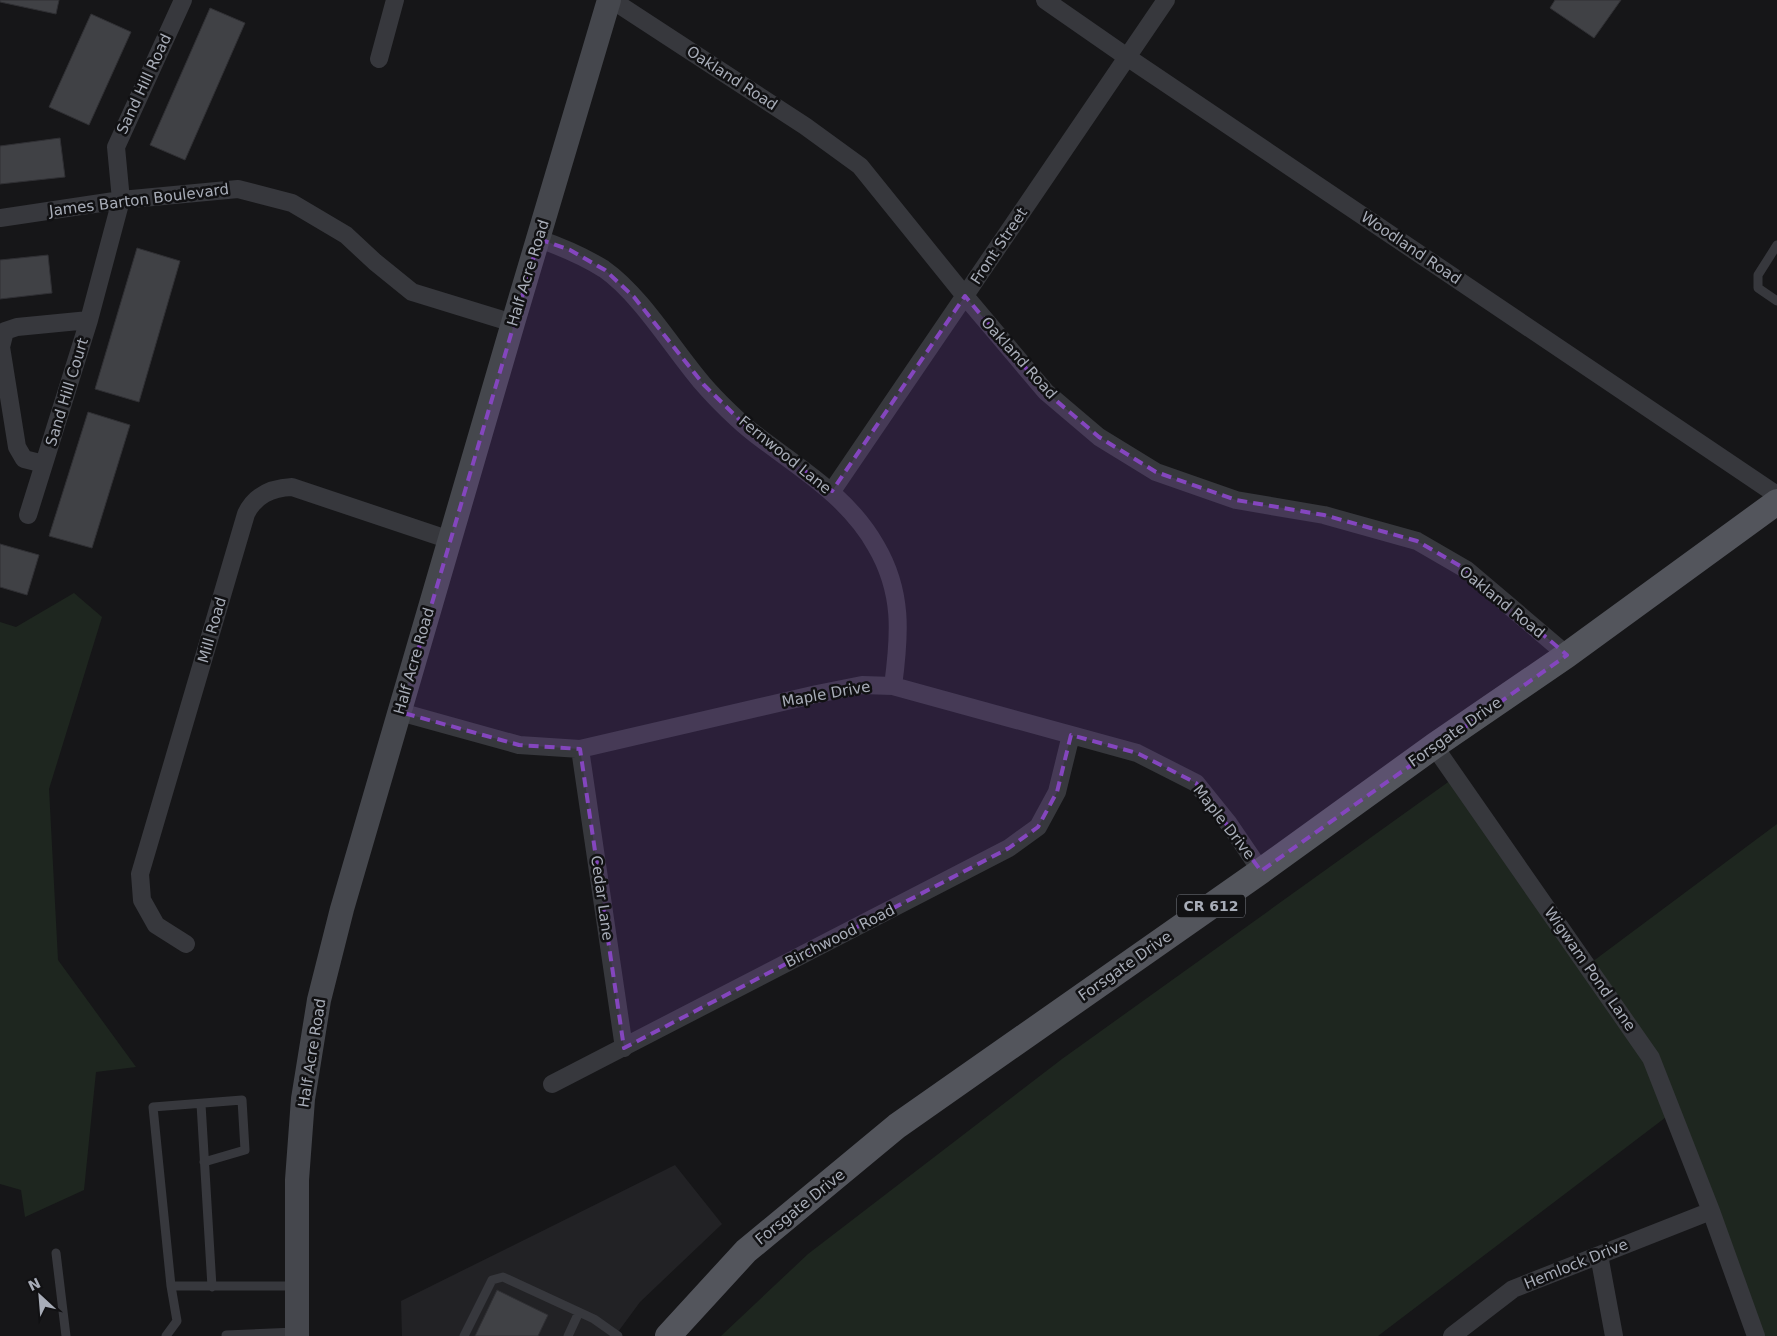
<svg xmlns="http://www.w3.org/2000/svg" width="1777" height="1336" viewBox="0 0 1777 1336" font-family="'DejaVu Sans',sans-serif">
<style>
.built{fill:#222225}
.green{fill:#1e261f}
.building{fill:#404145;stroke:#303034}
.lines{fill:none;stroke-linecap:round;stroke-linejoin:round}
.lane{stroke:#37383d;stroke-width:9}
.street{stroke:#37383d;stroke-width:18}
.secondary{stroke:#45474d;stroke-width:24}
.primary{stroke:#53555c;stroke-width:26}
.marked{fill:#8446be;fill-opacity:0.2;stroke:#8446be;stroke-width:4;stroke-dasharray:10 6;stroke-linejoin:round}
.labels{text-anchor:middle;stroke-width:5;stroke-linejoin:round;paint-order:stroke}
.shield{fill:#111113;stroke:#7b7e86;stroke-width:1}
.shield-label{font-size:14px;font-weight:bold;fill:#a8adb8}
.street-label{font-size:15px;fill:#a8adb8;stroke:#111113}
</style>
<rect width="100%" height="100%" fill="#161618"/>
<path class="built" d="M675 1165 722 1224 640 1302 615 1336H402L401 1301Z"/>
<path class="green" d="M74 593 102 617 49 789 58 960 136 1067 96 1072 84 1190 25 1217 21 1190 0 1184V622L16 627Z
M1458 775 1592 962 1777 824V1336H1752L1678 1108 1378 1336H721L808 1254 1062 1059Z"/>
<path class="building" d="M0 0H59L56 14 0 2Z
M1555 0H1621L1594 38 1550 8Z
M210 8 245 23 185 160 150 145Z
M91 14 131 32 89 125 49 107Z
M60 138 65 177 0 184V146Z
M137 248 180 261 139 402 95 389Z
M48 255 52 293 0 299V260Z
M88 412 130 425 92 548 49 536Z
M0 544 39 555 27 595 0 587Z
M497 1290 548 1315 538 1336H475Z"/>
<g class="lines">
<path class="lane" d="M1777 245 1758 275V288L1777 301
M201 1104 212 1287
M56 1253 66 1336
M171 1286H296
M226 1335 296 1332
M166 1336 177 1321 171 1286 153 1107 242 1100 245 1150 204 1162
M464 1336 492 1280 503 1277 594 1319 618 1336
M568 1336 579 1312"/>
<path class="street" d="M612 0 805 126 860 166 965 296 1046 392 1099 437 1156 472 1236 500 1324 515 1417 541 1467 570 1567 655
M1045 0 1127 57 1777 495
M379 59 395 0
M0 218 121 200 238 189 292 203 346 235 375 262 412 292 513 323
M539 239C562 247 583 256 604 269 641 295 673 349 703 384 716 399 739 422 755 434 799 468 848 496 876 546 903 592 900 634 893 686
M44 464 24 459 17 447 1 347 5 331 17 327 89 320
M832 491 1166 0
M28 515 89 320 121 200 116 147 183 0
M400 712 519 745 580 749 817 694 862 685 893 686 1137 753 1196 783 1229 824 1261 871
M1434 746 1651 1058 1711 1211 1756 1336
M580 749 624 1048
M186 944 156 925 142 900 140 874 246 514C255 495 271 488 292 487L450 540
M552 1084 1009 848 1038 827 1057 792 1071 735
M1599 1255 1614 1336
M1452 1336 1513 1289 1711 1211"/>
<path class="secondary" d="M297 1336V1180L303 1099 319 1000 342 909 513 323 609 0"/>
<path class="primary" d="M668 1336 746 1251 897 1126 1261 871 1434 746 1567 655 1777 502"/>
</g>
<path class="marked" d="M539 239 570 250 605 270 634 297 704 385 752 432 832 491 965 296 1046 392 1099 437 1156 472 1236 500 1324 515 1417 541 1467 570 1567 655 1261 871 1196 783 1137 753 1071 735 1057 792 1038 827 1009 848 624 1048 580 749 519 745 400 712Z"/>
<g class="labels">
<rect class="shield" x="1177" y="894.5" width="68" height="23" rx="4"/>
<g class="shield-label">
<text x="1211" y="911">CR 612</text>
</g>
<g class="street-label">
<text transform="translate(732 78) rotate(33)" y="5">Oakland Road</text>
<text transform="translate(144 84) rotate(-65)" y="5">Sand Hill Road</text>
<text transform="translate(139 200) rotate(-7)" y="5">James Barton Boulevard</text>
<text transform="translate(999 246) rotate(-56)" y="5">Front Street</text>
<text transform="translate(1411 248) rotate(34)" y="5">Woodland Road</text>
<text transform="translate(528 273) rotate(-73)" y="5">Half Acre Road</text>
<text transform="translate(1019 358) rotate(48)" y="5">Oakland Road</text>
<text transform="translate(67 392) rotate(-73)" y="5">Sand Hill Court</text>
<text transform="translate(785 455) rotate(39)" y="5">Fernwood Lane</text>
<text transform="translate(1502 602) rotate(39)" y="5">Oakland Road</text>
<text transform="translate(212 630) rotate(-74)" y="5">Mill Road</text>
<text transform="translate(414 661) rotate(-74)" y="5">Half Acre Road</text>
<text transform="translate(826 694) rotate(-10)" y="5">Maple Drive</text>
<text transform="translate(1455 732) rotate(-35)" y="5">Forsgate Drive</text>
<text transform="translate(1224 822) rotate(52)" y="5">Maple Drive</text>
<text transform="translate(602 898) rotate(82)" y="5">Cedar Lane</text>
<text transform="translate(840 936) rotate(-27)" y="5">Birchwood Road</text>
<text transform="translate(1125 966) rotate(-35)" y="5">Forsgate Drive</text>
<text transform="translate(1590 969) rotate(55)" y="5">Wigwam Pond Lane</text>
<text transform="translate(312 1053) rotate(-81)" y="5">Half Acre Road</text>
<text transform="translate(800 1207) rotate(-39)" y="5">Forsgate Drive</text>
<text transform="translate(1576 1264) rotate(-22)" y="5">Hemlock Drive</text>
</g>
</g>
<g transform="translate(40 1296) rotate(334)" stroke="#111113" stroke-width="4" paint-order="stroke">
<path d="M0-4L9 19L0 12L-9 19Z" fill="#a8adb8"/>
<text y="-8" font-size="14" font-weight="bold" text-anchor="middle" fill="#a8adb8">N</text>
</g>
</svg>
